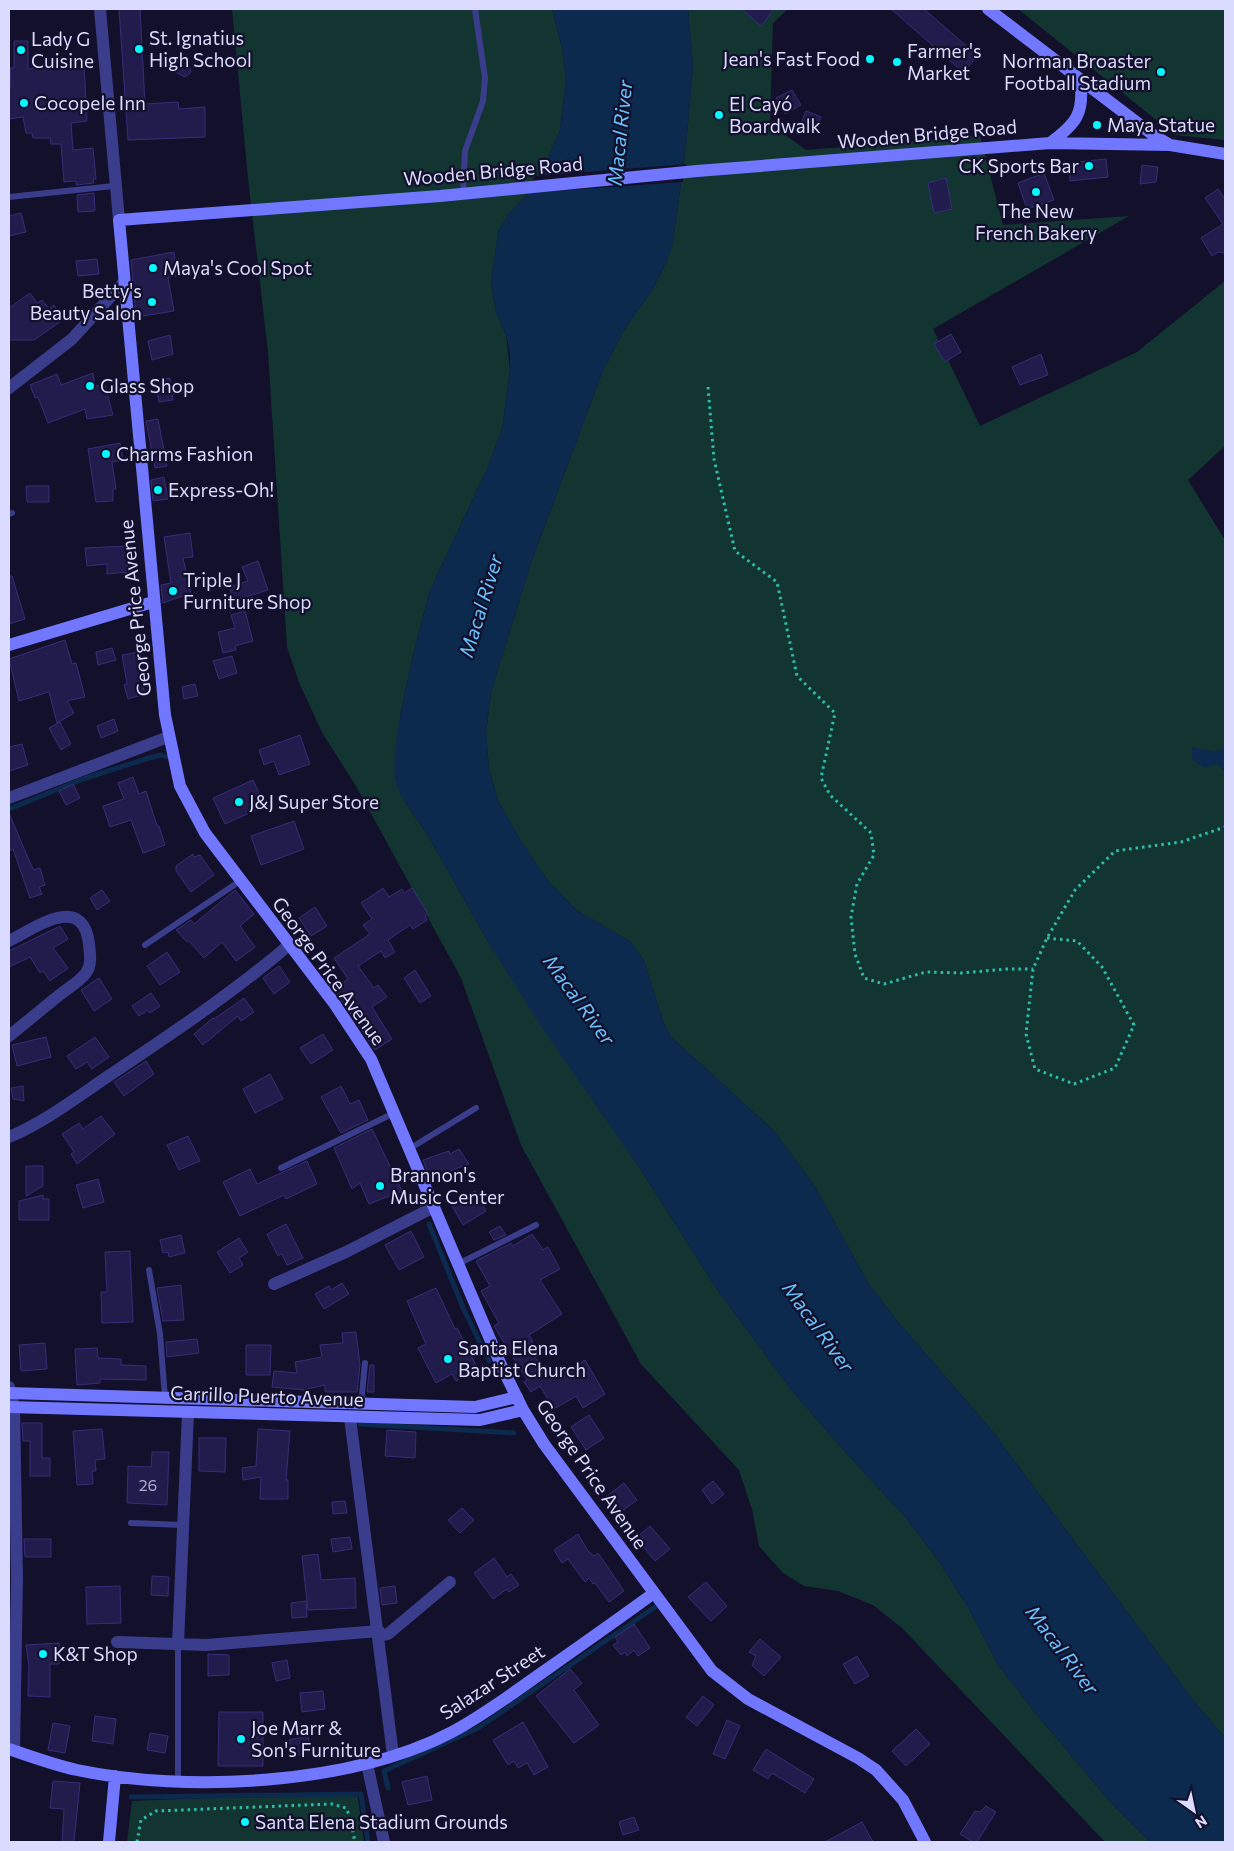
<svg xmlns="http://www.w3.org/2000/svg" width="1234" height="1851" viewBox="0 0 1234 1851" font-family="Commissioner,sans-serif">
<style>
.green{fill:#133531}
.water{fill:#0c294e}
.pier{fill:#13102b}
.lines{fill:none;stroke-linecap:round;stroke-linejoin:round}
.stream{stroke:#0c294e;stroke-width:5}
.building{fill:#221c4c;stroke:#372d79}
.path{stroke:#2dbfac;stroke-width:3;stroke-dasharray:2.5 4;stroke-linecap:butt}
.lane{stroke:#3a3d8b;stroke-width:6}
.street{stroke:#3a3d8b;stroke-width:12}
.secondary{stroke:#7177ff;stroke-width:12}
.poi-dot{fill:#06f7ff;stroke:#13102b;stroke-width:2}
.labels{text-anchor:middle;stroke-width:4.5;stroke-linejoin:round;paint-order:stroke}
.number-label{font-size:16px;fill:#adaad2}
.poi-label{font-size:19px;fill:#dbdaff;stroke:#13102b;text-anchor:start}
.street-label{font-size:19px;fill:#dbdaff;stroke:#13102b}
.water-label{font-size:20px;font-style:italic;fill:#68c3ff;stroke:#13102b}
</style>
<rect width="100%" height="100%" fill="#13102b"/>
<path class="green" d="M232 9H552L562 48 566 79 560 130 546 163 524 198 509 213 498 232 491 283 496 312 506 335 510 370 502 429 487 469 430 590 413 655 400 716 404 801 427 834 487 940 644 1175 716 1288 789 1387 838 1444 907 1519 940 1563 969 1609 998 1665 1037 1715 1110 1802 1150 1842H1105L902 1628 873 1605 838 1591 804 1586 783 1573 759 1546 752 1509 739 1470 641 1364 521 1145 461 978 356 786 323 734 300 685 287 647 268 352 248 178Z
M688 9H788L773 23 770 124 806 150 980 136 1003 225 1129 216 933 329 980 426 1137 352 1225 281V446L1188 480 1225 540V1738L1193 1700 990 1428 898 1322 868 1283 814 1185 774 1131 671 1037 663 1021 644 961 631 942 576 910 548 881 521 841 498 801 489 769 486 732 491 692 532 560 602 373 624 330 653 289 666 263 673 242 686 146 693 66Z
M1018 9H1225V140L1175 135Z
M357 1792 364 1842H127L132 1801Z"/>
<path class="water" d="M552 9H688L693 66 686 146 673 242 666 263 653 289 624 330 602 373 532 560 491 692 486 732 489 769 498 801 521 841 548 881 576 910 631 942 644 961 663 1021 671 1037 774 1131 814 1185 868 1283 898 1322 990 1428 1193 1700 1225 1738V1842H1150L1110 1802 1037 1715 998 1665 969 1609 940 1563 907 1519 838 1444 789 1387 716 1288 644 1175 535 1017 487 940 427 834 404 801 397 786 394 773 395 750 400 716 413 655 430 590 487 469 502 429 510 370V354L506 335 496 312 491 283 498 232 509 213 524 198 546 163 560 130 566 79 562 48Z
M1192 747 1215 752 1223 748 1225 750V773L1217 764 1204 768 1192 760Z"/>
<path class="pier" d="M686 164 683 182 524 193 535 176Z"/>
<g class="lines">
<path class="stream" d="M9 809 83 779 149 758 161 755 167 757
M429 1224 464 1310 489 1361
M360 1424 514 1433
M388 1788 384 1771 478 1728 655 1607
M131 1797 361 1794 368 1842"/>
</g>
<path class="building" d="M119 9H140L145 104 178 102 179 109 205 107V137L128 140Z
M742 9H774L761 26Z
M891 9H924L978 56 963 72Z
M14 41H28V69L84 63 87 121 71 123 73 150 93 148 96 179H93L94 183 76 185V181L64 182 61 144H51L50 138H33L32 133H26L23 117 9 119V87H11L10 68H14Z
M184 63 189 66 191 72 185 77 174 71Z
M792 90 801 105 785 114 776 98Z
M806 111 821 117 815 132 800 126Z
M1106 159 1108 177 1070 181 1069 163Z
M1142 165 1158 167 1156 182 1140 184Z
M1044 173 1054 200 1027 209 1018 183Z
M946 178 952 209 934 213 928 183Z
M1218 189 1225 199V253L1218 252 1212 256 1201 238 1223 224 1205 198Z
M94 193 95 211 78 212 77 195Z
M21 213 26 232 9 236V216Z
M174 252 178 276 168 277 174 311 136 317 131 260Z
M97 259 99 274 78 276 76 261Z
M30 293 37 303 42 300 49 309 54 305 64 319 34 340H9V308Z
M951 334 961 352 945 362 934 344Z
M170 335 173 354 152 360 148 341Z
M1041 354 1048 375 1020 385 1012 367Z
M93 373 95 386 105 385 113 415 87 419 85 409 48 423 38 397 35 398 30 385 57 374 61 385Z
M170 378 173 400 159 402 155 380Z
M158 419 167 466 155 468 146 421Z
M120 443 123 460 112 462 116 489H113V501L96 502 88 449Z
M164 477 168 499 153 501 151 480Z
M26 486H49V502H27Z
M190 533 193 557 183 558 191 593 163 603 161 585 171 583 164 537Z
M127 546 128 572 107 574V564L87 566 85 548Z
M258 561 268 590 234 601 229 587 248 581 242 567Z
M9 576H12L25 619 9 624Z
M245 611 253 641 235 646 236 650 223 653 218 632 235 628 231 615Z
M65 640 72 664 76 663 85 697 67 701 74 713 57 723 49 692 19 701 9 659Z
M112 648 116 660 98 665 96 652Z
M140 652 142 664 137 665 145 694 128 699 124 685 127 684 122 655Z
M232 656 237 673 219 679 213 661Z
M195 684 198 696 184 699 182 687Z
M114 719 118 731 101 738 97 726Z
M60 722 71 744 61 750 49 728Z
M300 735 310 764 279 775 274 761 264 765 259 750Z
M22 744 28 765 9 771V747Z
M133 777 139 794 146 791 157 826H159L165 845 143 853 131 820 110 827 103 806 124 799 118 783Z
M253 780 265 806 225 824 213 798Z
M73 784 80 798 66 805 59 791Z
M9 813 31 865 34 870 40 868 45 885 39 887 42 894 30 898 13 849 9 851Z
M294 821 304 849 261 865 251 836Z
M193 854 194 857 200 855 214 875 191 892 176 871V866Z
M383 888 389 897 402 889 404 893 412 888 428 914 425 916 427 920 413 929 410 925 388 940 395 952 385 958 381 951 358 966 374 988 378 985 387 997 372 1007 392 1039 375 1050 334 989 348 979 334 958 370 934 363 925 372 919 361 903Z
M102 890 110 901 97 910 90 898Z
M235 890 254 914 240 926 255 947 236 961 222 942 204 958 189 941 187 942 176 930 191 920 194 924Z
M315 907 327 926 311 936 299 918Z
M60 926 68 939 53 948 68 968 50 981 43 971 40 973 30 957 9 967V951Z
M167 952 180 972 160 985 147 966Z
M279 966 290 982 274 994 263 978Z
M415 970 431 996 420 1003 404 978Z
M99 978 112 999 94 1011 81 990Z
M151 993 160 1006 150 1013 148 1010 139 1016 132 1006Z
M244 998 254 1012 241 1021 238 1016 203 1045 194 1034 213 1018 214 1019Z
M323 1034 333 1050 311 1064 300 1048Z
M46 1037 51 1057 17 1066 12 1045Z
M95 1037 109 1057 92 1069 87 1062 76 1069 67 1056Z
M146 1061 154 1074 124 1096 114 1082Z
M270 1074 283 1099 255 1113 243 1089Z
M23 1086 24 1101 13 1099 11 1088Z
M341 1086 350 1104 359 1100 368 1120 341 1133 321 1097Z
M101 1116 115 1134 77 1164 71 1154 74 1152 62 1134 79 1123 83 1129Z
M372 1129 402 1191 369 1204 360 1183 352 1189 334 1148Z
M188 1136 200 1161 179 1170 167 1145Z
M459 1149 469 1164 430 1178 423 1160 449 1151 450 1154Z
M307 1161 317 1184 286 1199 284 1195 240 1216 223 1182 250 1169 257 1184Z
M26 1166H43V1186L26 1196Z
M98 1179 104 1202 83 1208 76 1185Z
M475 1191 486 1211 463 1225 451 1204Z
M43 1195V1199H49V1220H19V1201Z
M286 1224 303 1258 287 1265 282 1254 278 1256 267 1234Z
M500 1226 506 1235 494 1240 489 1232Z
M411 1231 424 1257 399 1270 385 1245Z
M532 1234 543 1250 548 1247 560 1269 540 1280 562 1314 529 1335 533 1342 527 1345 543 1369 549 1365 557 1377 585 1360 605 1394 583 1408 576 1396 554 1409 540 1386 531 1392 524 1382 527 1380 494 1326 499 1323 481 1291 490 1286 476 1261 511 1243 513 1246Z
M181 1235 185 1253 169 1257 168 1252 163 1253 160 1240Z
M239 1238 248 1252 239 1258 243 1265 230 1273 217 1252Z
M130 1251 133 1322 102 1323 101 1292H107L105 1252Z
M342 1283 349 1294 324 1309 315 1294 329 1286 331 1290Z
M181 1285 184 1320 163 1321 157 1288Z
M436 1288 455 1329 457 1328 478 1369 456 1381 452 1374 436 1383 418 1348 426 1344 407 1301Z
M356 1332 360 1365 357 1392H325V1385L304 1390 272 1387 274 1371 297 1373 295 1362 322 1357 320 1345 343 1343 342 1333Z
M197 1339 199 1353 167 1357 166 1342Z
M45 1343 47 1369 21 1371 19 1345Z
M246 1345H271L270 1375H246Z
M97 1348 98 1358 121 1359V1365L146 1366V1380L100 1379V1383L77 1385 75 1349Z
M370 1365H374V1392H367Z
M589 1415 604 1438 586 1450 571 1427Z
M22 1423H42V1458H50V1476H30V1441H23Z
M102 1429 105 1459 95 1460 96 1471H92L93 1484 77 1485 73 1431Z
M258 1429 290 1431 286 1480H288V1499H260L261 1477 243 1480 242 1468 256 1466Z
M387 1430 416 1432 415 1458 385 1456Z
M199 1438H226L225 1472 199 1471Z
M152 1452H169L167 1505 127 1503 128 1466 151 1467Z
M713 1481 724 1494 712 1504 702 1490Z
M624 1483 637 1500 615 1516 603 1499Z
M345 1501 347 1513 333 1514 332 1502Z
M462 1508 474 1520 460 1533 448 1520Z
M650 1526 670 1549 655 1561 636 1538Z
M578 1534 588 1551 594 1556 598 1553 624 1591 609 1602 595 1583 593 1584 589 1578 585 1582 568 1559 562 1563 554 1550Z
M350 1537 352 1549 333 1552 331 1539Z
M24 1539H51V1557H25Z
M318 1554 321 1580 355 1578 356 1608 308 1610 302 1556Z
M494 1558 507 1577 511 1574 519 1585 509 1592 507 1589 493 1599 474 1573Z
M152 1576 169 1577 168 1596 151 1595Z
M706 1582 727 1606 711 1621 688 1597Z
M120 1586 121 1623 87 1624 86 1587Z
M395 1586 397 1603 382 1605 380 1588Z
M306 1601 307 1617 292 1618 291 1603Z
M634 1624 650 1648 638 1656 634 1650 627 1656 625 1652 621 1655 613 1645 618 1642 615 1637Z
M760 1639 781 1657 764 1676 752 1665 756 1656 749 1652Z
M59 1643V1664H50V1697L28 1696 29 1666 26 1645Z
M208 1654 229 1655V1675L208 1676Z
M857 1656 869 1676 855 1684 843 1664Z
M287 1660 290 1678 276 1681 272 1663Z
M570 1669 582 1683 574 1690 599 1725 574 1743 536 1696Z
M323 1691 325 1709 302 1712 300 1693Z
M703 1696 714 1705 697 1726 686 1717Z
M219 1712H263V1766H218Z
M95 1716 116 1719 113 1744 92 1741Z
M727 1720 740 1726 725 1759 713 1754Z
M523 1722 548 1767 534 1775 527 1763 518 1768 514 1761 508 1765 493 1740Z
M53 1723 70 1726 65 1753 48 1750Z
M916 1729 930 1744 906 1766 892 1751Z
M150 1733 168 1736 165 1753 147 1750Z
M308 1736 311 1752 293 1756 289 1740Z
M766 1749 814 1779 805 1793 772 1773 768 1779 753 1770Z
M427 1776 432 1800 408 1805 402 1782Z
M53 1781 80 1783 74 1842H62L64 1809 50 1808Z
M986 1806 996 1812 977 1842H973L960 1834 975 1811 980 1812Z
M634 1817 639 1830 623 1835 619 1822Z
M862 1822 873 1842H825Z"/>
<g class="lines">
<path class="path" d="M708 387 714 459 735 551 777 582 797 676 835 713 821 778 830 795 871 833 874 855 857 884 851 917 855 954 864 978 884 984 926 972 962 973 1006 969H1033
M1047 938 1077 941 1102 967 1134 1025 1115 1068 1074 1084 1035 1069 1026 1034 1033 969 1047 938 1075 890 1115 851 1181 842 1225 827
M137 1842 141 1820 156 1811 332 1804 346 1808 350 1817 355 1842"/>
<path class="lane" d="M463 193 465 151 483 101 485 78 475 9
M9 197 114 186
M9 514 12 513
M145 945 240 881
M409 1149 476 1108
M281 1168 394 1113
M458 1264 536 1225
M149 1270 160 1334 165 1398
M361 1404 365 1363
M131 1523 184 1525
M178 1644V1781"/>
<path class="street" d="M100 9 119 220
M9 388 72 339 124 282
M9 798 168 737
M9 941C35 928 83 892 89 944 90 953 92 965 86 973 80 981 70 987 62 993 44 1007 27 1022 9 1036
M9 1137C45 1122 77 1097 110 1075 171 1034 233 993 289 945
M274 1284 346 1252 434 1207
M9 1387 14 1407 17 1578 14 1751
M350 1418 393 1755
M379 1636 388 1634 450 1582
M117 1642 206 1645 379 1631
M178 1644 188 1413
M367 1764 384 1842"/>
<path class="secondary" d="M988 9 1152 134 1170 145 1225 154
M1050 143C1076 124 1085 113 1080 80
M9 645 153 602
M9 1393 475 1407 517 1397
M9 1407 480 1420 523 1410
M9 1749C32 1757 54 1765 77 1770 187 1793 351 1785 452 1732 484 1715 513 1693 543 1672 580 1646 617 1620 654 1593
M109 1842 115 1776
M925 1842 903 1800 876 1770 858 1758 748 1699 712 1671 544 1444 523 1410 501 1365 371 1059 334 1003 205 833 180 786 165 715 119 220 440 196 697 171 1050 143 1170 145"/>
</g>
<g class="poi-dot">
<circle cx="139" cy="49" r="5"/>
<circle cx="21" cy="50" r="5"/>
<circle cx="870" cy="59" r="5"/>
<circle cx="897" cy="62" r="5"/>
<circle cx="1161" cy="72" r="5"/>
<circle cx="24" cy="103" r="5"/>
<circle cx="719" cy="115" r="5"/>
<circle cx="1097" cy="125" r="5"/>
<circle cx="1089" cy="166" r="5"/>
<circle cx="1036" cy="192" r="5"/>
<circle cx="153" cy="268" r="5"/>
<circle cx="152" cy="302" r="5"/>
<circle cx="90" cy="386" r="5"/>
<circle cx="106" cy="454" r="5"/>
<circle cx="158" cy="490" r="5"/>
<circle cx="173" cy="591" r="5"/>
<circle cx="239" cy="802" r="5"/>
<circle cx="380" cy="1186" r="5"/>
<circle cx="448" cy="1359" r="5"/>
<circle cx="43" cy="1654" r="5"/>
<circle cx="241" cy="1739" r="5"/>
<circle cx="245" cy="1822" r="5"/>
</g>
<g class="labels">
<g class="number-label">
<text x="148" y="1491">26</text>
</g>
<g class="poi-label">
<text x="149" y="45">St. Ignatius<tspan x="149" dy="22">High School</tspan></text>
<text x="31" y="46">Lady G<tspan x="31" dy="22">Cuisine</tspan></text>
<text x="907" y="58">Farmer's<tspan x="907" dy="22">Market</tspan></text>
<text x="860" y="66" text-anchor="end">Jean's Fast Food</text>
<text x="1151" y="68" text-anchor="end">Norman Broaster<tspan x="1151" dy="22">Football Stadium</tspan></text>
<text x="34" y="110">Cocopele Inn</text>
<text x="729" y="111">El Cayó<tspan x="729" dy="22">Boardwalk</tspan></text>
<text x="1107" y="132">Maya Statue</text>
<text x="1079" y="173" text-anchor="end">CK Sports Bar</text>
<text x="1036" y="218" text-anchor="middle">The New<tspan x="1036" dy="22">French Bakery</tspan></text>
<text x="163" y="275">Maya's Cool Spot</text>
<text x="142" y="298" text-anchor="end">Betty's<tspan x="142" dy="22">Beauty Salon</tspan></text>
<text x="100" y="393">Glass Shop</text>
<text x="116" y="461">Charms Fashion</text>
<text x="168" y="497">Express-Oh!</text>
<text x="183" y="587">Triple J<tspan x="183" dy="22">Furniture Shop</tspan></text>
<text x="249" y="809">J&amp;J Super Store</text>
<text x="390" y="1182">Brannon's<tspan x="390" dy="22">Music Center</tspan></text>
<text x="458" y="1355">Santa Elena<tspan x="458" dy="22">Baptist Church</tspan></text>
<text x="53" y="1661">K&amp;T Shop</text>
<text x="251" y="1735">Joe Marr &amp;<tspan x="251" dy="22">Son's Furniture</tspan></text>
<text x="255" y="1829">Santa Elena Stadium Grounds</text>
</g>
<g class="street-label">
<text transform="translate(927 134) rotate(-5)" y="7">Wooden Bridge Road</text>
<text transform="translate(493 171) rotate(-5)" y="7">Wooden Bridge Road</text>
<text transform="translate(135 608) rotate(-96)" y="7">George Price Avenue</text>
<text transform="translate(329 971) rotate(54)" y="7">George Price Avenue</text>
<text transform="translate(267 1396) rotate(2)" y="7">Carrillo Puerto Avenue</text>
<text transform="translate(592 1474) rotate(55)" y="7">George Price Avenue</text>
<text transform="translate(492 1682) rotate(-33)" y="7">Salazar Street</text>
</g>
<g class="water-label">
<text transform="translate(620 133) rotate(-84)" y="7">Macal River</text>
<text transform="translate(481 606) rotate(-73)" y="7">Macal River</text>
<text transform="translate(579 1000) rotate(54)" y="7">Macal River</text>
<text transform="translate(818 1327) rotate(54)" y="7">Macal River</text>
<text transform="translate(1062 1650) rotate(53)" y="7">Macal River</text>
</g>
</g>
<rect width="1234" height="1851" fill="none" stroke="#dbdaff" stroke-width="20"/>
<g transform="translate(1194 1811) rotate(147)" stroke="#13102b" stroke-width="4" paint-order="stroke">
<path d="M0-4L9 19L0 12L-9 19Z" fill="#dbdaff"/>
<text y="-8" font-size="14" font-weight="bold" text-anchor="middle" fill="#dbdaff">N</text>
</g>
</svg>
